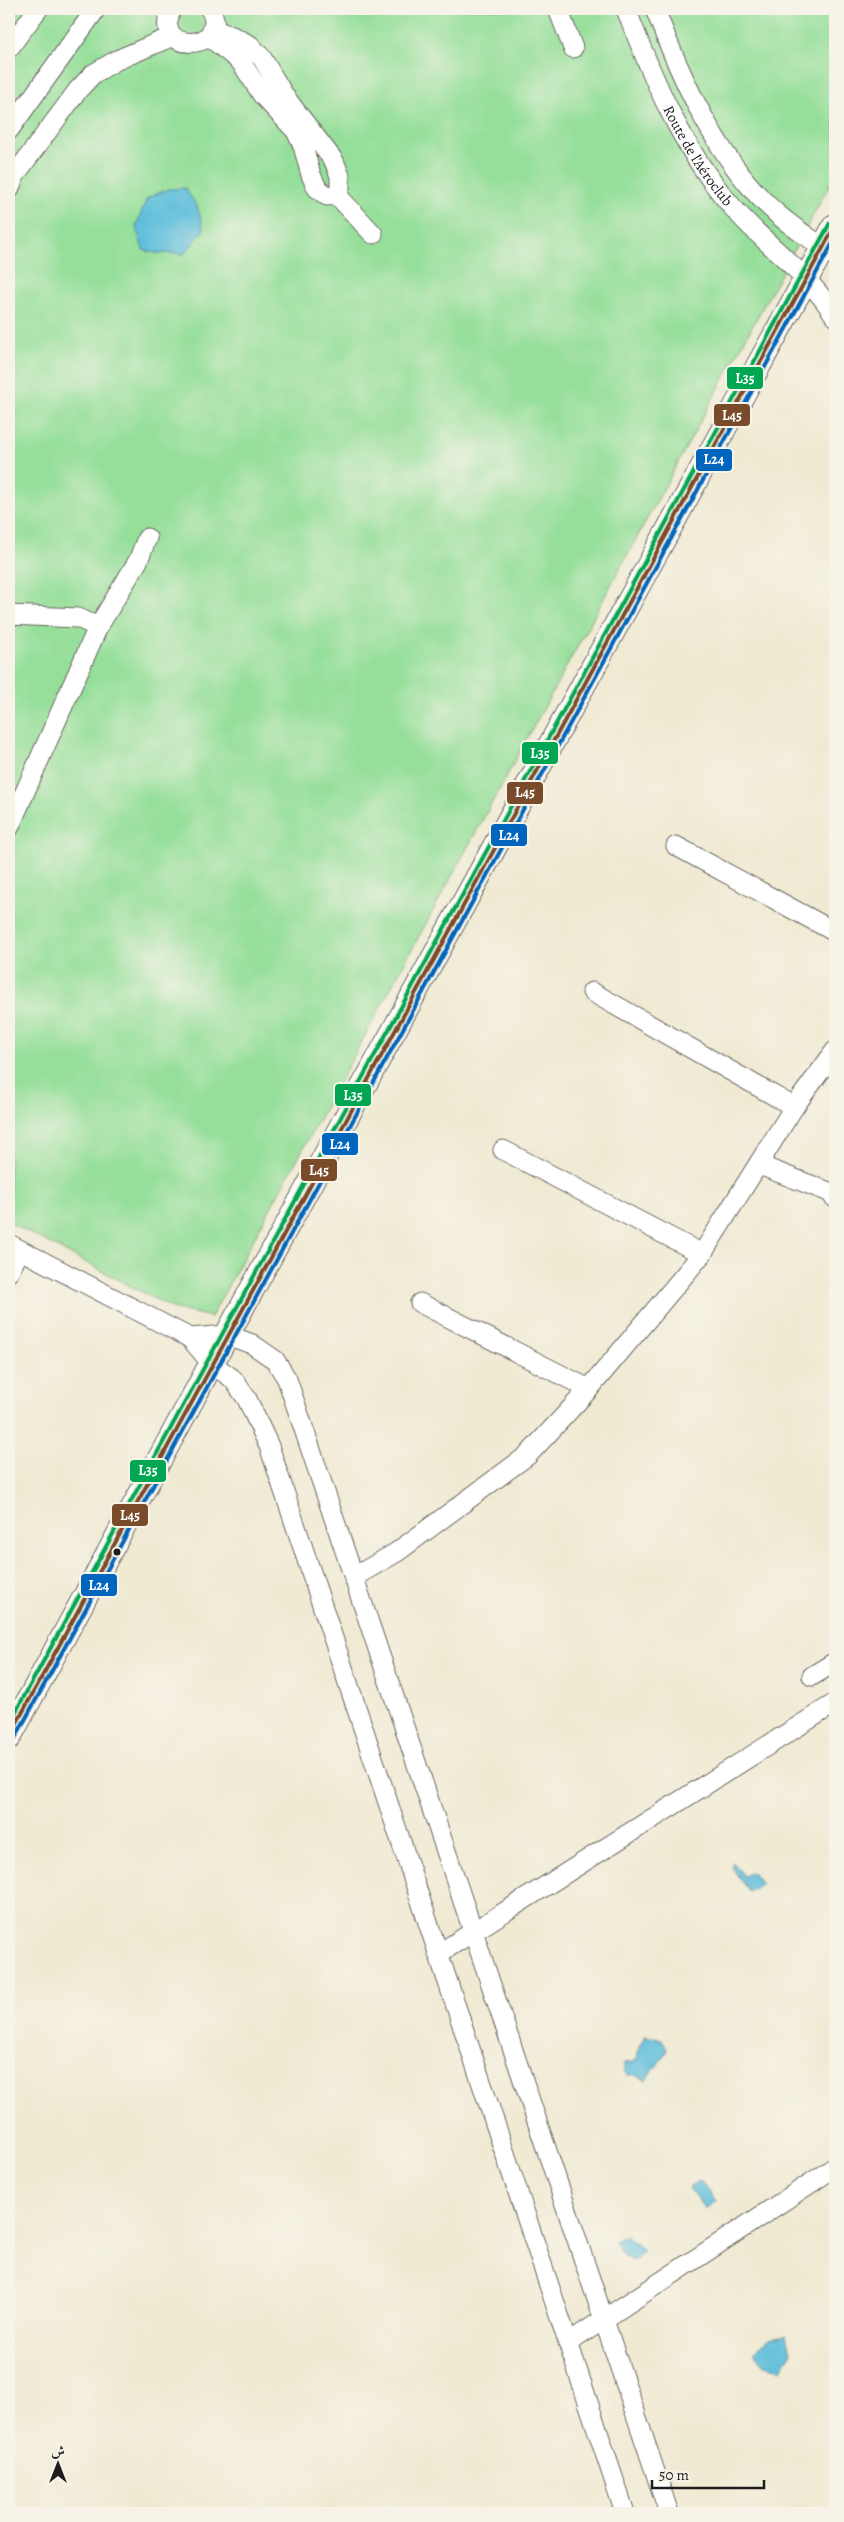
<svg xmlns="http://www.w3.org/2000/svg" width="844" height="2522" font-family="Alegreya,Amiri,serif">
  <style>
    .green { fill: #95df9a; stroke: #587e5b }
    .water { fill: #5cbddb; stroke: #3c6c7c }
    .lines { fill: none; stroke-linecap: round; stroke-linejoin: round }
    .minor-casing { stroke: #66645c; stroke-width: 21 }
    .major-casing { stroke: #66645c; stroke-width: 26 }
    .minor { stroke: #fff; stroke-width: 19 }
    .major { stroke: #fff; stroke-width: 24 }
    .bus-1-casing { stroke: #f7f3e8; stroke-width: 8 }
    .bus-2-casing { stroke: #f7f3e8; stroke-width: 8 }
    .bus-3-casing { stroke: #f7f3e8; stroke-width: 8 }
    .bus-1 { stroke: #7a4b2a; stroke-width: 4 }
    .bus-2 { stroke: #0065bd; stroke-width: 4 }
    .bus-3 { stroke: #00a651; stroke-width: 4 }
    .bus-dot { fill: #1c1c1c; stroke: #f7f3e8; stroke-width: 2 }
    .labels { text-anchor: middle; stroke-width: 4.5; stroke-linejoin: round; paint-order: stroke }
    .street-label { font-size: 15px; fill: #1c1c1c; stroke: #f7f3e8 }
    .line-badge { stroke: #f7f3e8; stroke-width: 2 }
    .badge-label { font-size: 14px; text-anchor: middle; font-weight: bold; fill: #fff }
  </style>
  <rect width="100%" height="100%" fill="#f7f3e8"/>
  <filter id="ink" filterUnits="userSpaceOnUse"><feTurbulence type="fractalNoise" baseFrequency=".02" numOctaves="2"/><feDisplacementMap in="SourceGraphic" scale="10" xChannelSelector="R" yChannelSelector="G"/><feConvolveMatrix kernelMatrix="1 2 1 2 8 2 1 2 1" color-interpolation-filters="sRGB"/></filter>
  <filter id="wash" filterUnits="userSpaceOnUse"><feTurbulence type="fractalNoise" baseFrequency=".0096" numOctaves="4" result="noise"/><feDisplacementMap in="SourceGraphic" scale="20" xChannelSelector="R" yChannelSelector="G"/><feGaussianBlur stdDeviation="1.12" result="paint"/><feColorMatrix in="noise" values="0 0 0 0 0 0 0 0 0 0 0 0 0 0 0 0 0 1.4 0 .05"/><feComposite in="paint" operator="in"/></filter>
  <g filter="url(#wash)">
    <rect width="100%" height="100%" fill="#f0ead3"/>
    <path class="green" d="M9,9H835V175L211,1317L172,1308L9,1222Z"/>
    <path class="water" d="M185,188L197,206L204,230L184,254L156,253L143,250L136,226L147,198L168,189Z
      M733,1862L744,1876L752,1872L761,1884L749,1892L731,1866Z
      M645,2036L662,2039L667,2048C663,2065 653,2066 646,2080L634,2074L629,2076L624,2071V2063L633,2062L637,2059L639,2046Z
      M700,2180L716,2201L705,2209L689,2188Z
      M626,2235L643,2251L634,2261L624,2257L615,2242Z
      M787,2335L791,2354L781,2369L764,2365L753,2352L770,2338Z"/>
  </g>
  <g filter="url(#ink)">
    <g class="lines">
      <g class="minor-casing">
        <g id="minor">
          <path d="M172,9C148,55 234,52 210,9"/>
          <path d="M558,9L573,48"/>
          <path id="s1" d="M626,9C652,76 681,147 729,203C762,243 807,271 835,316"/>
          <path d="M655,9C681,78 718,161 774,211C792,228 815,241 835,256"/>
          <path d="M208,36L241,62L263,96L296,131L303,146L311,175L317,188L327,196L337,195L340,188V176L334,161L285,97L262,58L250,45L232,36L212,29"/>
          <path d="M9,48L38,9"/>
          <path d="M9,130L96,9"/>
          <path d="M9,190L15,175L78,90L93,74L117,60L173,36"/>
          <path d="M337,195L373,234"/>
          <path d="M9,615L78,618L98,627"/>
          <path d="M9,828L98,627L138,561L147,538"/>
          <path d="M676,846L835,932"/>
          <path d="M592,992L794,1107"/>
          <path d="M503,1150L702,1254"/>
          <path d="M759,1165L829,1192L835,1198"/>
          <path d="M9,1244L190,1338L212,1364L233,1379L247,1399L269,1446L625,2513"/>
          <path d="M9,1272L20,1250"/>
          <path d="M420,1303L589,1389"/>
          <path d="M190,1338L227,1335L252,1344L275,1360L287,1379L669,2513"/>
          <path d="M354,1577L397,1552L528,1455L589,1389L702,1254L794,1107L835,1051"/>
          <path d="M812,1676L835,1662"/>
          <path d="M438,1954L835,1703"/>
          <path d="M568,2343L835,2167"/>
        </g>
      </g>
      <g class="major-casing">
        <path id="major" d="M9,1737L227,1335L835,226"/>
      </g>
      <use href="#minor" class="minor"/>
      <use href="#major" class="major"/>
      <g class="bus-1-casing">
        <path id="bus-1" d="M9,1737L835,226"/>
      </g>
      <g class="bus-2-casing">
        <path id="bus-2" d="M14,1740L835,239"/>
      </g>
      <g class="bus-3-casing">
        <path id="bus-3" d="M9,1724L830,223"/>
      </g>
      <use href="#bus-1" class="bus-1"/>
      <use href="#bus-2" class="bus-2"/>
      <use href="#bus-3" class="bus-3"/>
    </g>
  </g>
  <circle class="bus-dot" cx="117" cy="1552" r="4.5"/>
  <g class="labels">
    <g class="street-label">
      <text dy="5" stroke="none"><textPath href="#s1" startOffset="164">Route de l’Aéroclub</textPath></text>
    </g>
  </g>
  <g class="line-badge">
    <rect x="726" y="366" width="38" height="24" rx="5" fill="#00a651"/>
    <rect x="713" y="403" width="38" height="24" rx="5" fill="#7a4b2a"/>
    <rect x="695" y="448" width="38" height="24" rx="5" fill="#0065bd"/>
    <rect x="521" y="741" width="38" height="24" rx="5" fill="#00a651"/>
    <rect x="506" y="781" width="38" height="24" rx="5" fill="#7a4b2a"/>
    <rect x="490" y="823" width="38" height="24" rx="5" fill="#0065bd"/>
    <rect x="334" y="1083" width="38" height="24" rx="5" fill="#00a651"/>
    <rect x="321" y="1132" width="38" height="24" rx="5" fill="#0065bd"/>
    <rect x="300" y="1158" width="38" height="24" rx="5" fill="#7a4b2a"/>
    <rect x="129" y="1459" width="38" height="24" rx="5" fill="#00a651"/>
    <rect x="111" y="1503" width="38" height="24" rx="5" fill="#7a4b2a"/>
    <rect x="80" y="1573" width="38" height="24" rx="5" fill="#0065bd"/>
  </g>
  <g class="badge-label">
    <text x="745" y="383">L35</text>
    <text x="732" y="420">L45</text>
    <text x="714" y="464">L24</text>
    <text x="540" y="758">L35</text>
    <text x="525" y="797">L45</text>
    <text x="509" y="840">L24</text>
    <text x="353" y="1100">L35</text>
    <text x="340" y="1149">L24</text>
    <text x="319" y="1175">L45</text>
    <text x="148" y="1475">L35</text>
    <text x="130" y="1520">L45</text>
    <text x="99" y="1590">L24</text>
  </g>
  <rect width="844" height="2522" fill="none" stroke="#f7f3e8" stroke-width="30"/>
  <g transform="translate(58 2464)" stroke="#f7f3e8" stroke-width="4" paint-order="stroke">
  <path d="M0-4L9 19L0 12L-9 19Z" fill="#1c1c1c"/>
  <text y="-8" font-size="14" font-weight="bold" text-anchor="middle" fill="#1c1c1c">ش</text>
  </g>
  <path d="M652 2480v8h112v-8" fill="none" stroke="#1c1c1c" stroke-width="2.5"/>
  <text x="659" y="2480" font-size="15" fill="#1c1c1c" stroke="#f7f3e8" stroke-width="4" paint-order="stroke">50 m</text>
</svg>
